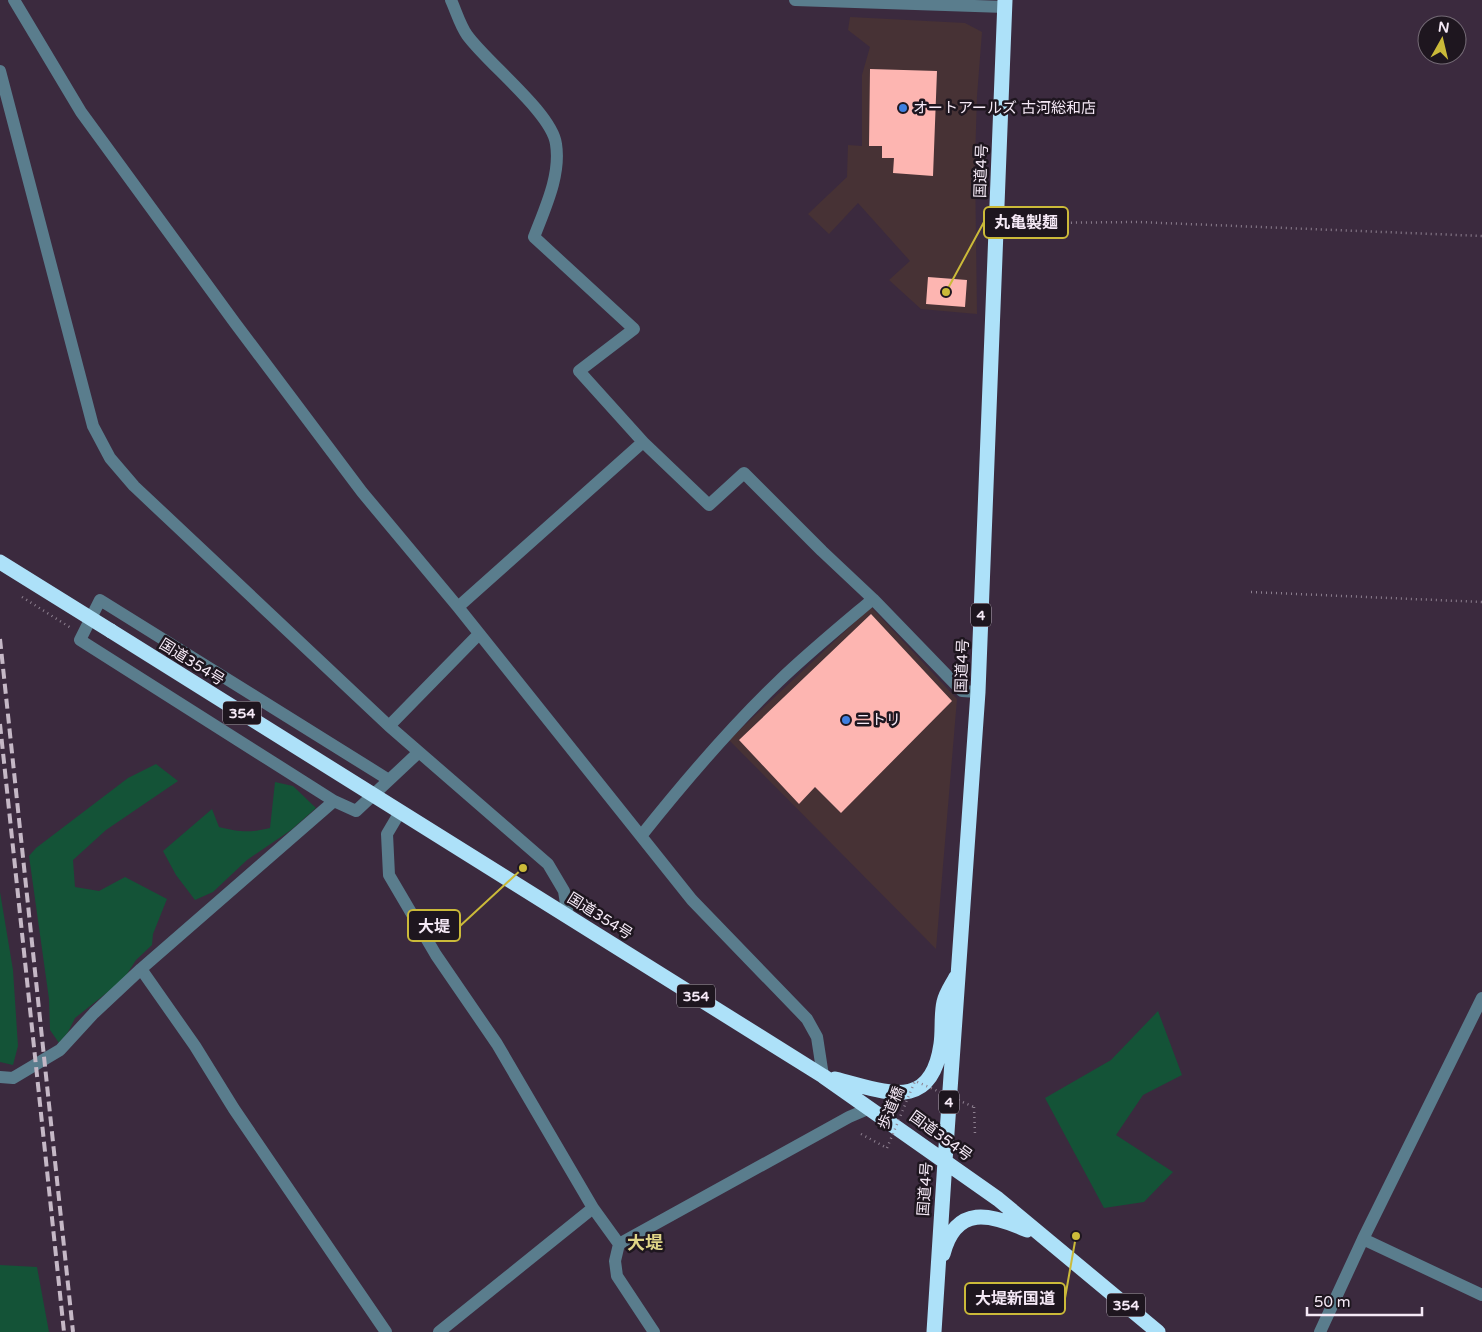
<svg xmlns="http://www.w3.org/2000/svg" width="1482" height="1332" font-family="'Varela Round','Noto Sans JP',sans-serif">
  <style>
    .commercial { fill: #473235 }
    .green { fill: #145337 }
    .building { fill: #fdb5b1 }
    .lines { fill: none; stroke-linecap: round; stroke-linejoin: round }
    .path { stroke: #8e8090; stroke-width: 2.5; stroke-dasharray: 1 4; stroke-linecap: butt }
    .minor { stroke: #5a7d8d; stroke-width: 12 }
    .highway { stroke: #ade1f9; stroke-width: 15 }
    .rail { stroke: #c5b8c6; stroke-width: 4; stroke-dasharray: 10 5; stroke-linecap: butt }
    .path-bridge { stroke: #8e8090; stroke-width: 2.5; stroke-dasharray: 1 4; stroke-linecap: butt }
    .highway-bridge { stroke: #ade1f9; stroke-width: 15 }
    .shop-dot { fill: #3f7fe0; stroke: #1e161f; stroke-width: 2 }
    .labels { text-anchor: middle; stroke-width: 5; stroke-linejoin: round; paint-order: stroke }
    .shield { fill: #1e161f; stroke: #b4aab6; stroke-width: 1 }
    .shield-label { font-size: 14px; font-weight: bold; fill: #f5e9f6 }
    .poi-label { font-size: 15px; fill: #f5e9f6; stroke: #1e161f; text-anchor: start }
    .street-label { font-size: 15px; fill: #f5e9f6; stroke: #1e161f }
    .quarter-label { font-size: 18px; font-weight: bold; fill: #e0d587; stroke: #1e161f }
    .leader { fill: none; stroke: #cbba39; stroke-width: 2 }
    .callout-dot { fill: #cbba39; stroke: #1e161f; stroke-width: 2 }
    .callout { fill: #1e161f; stroke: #cbba39; stroke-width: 2 }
    .callout-label { font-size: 16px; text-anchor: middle; font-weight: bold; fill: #f5e9f6 }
  </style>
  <rect width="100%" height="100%" fill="#3b2a3e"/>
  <path class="commercial" d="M850,17L965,23L982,32L977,96L975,161L977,314L921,309L889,280L910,261L858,203L829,234L808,214L847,177L848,145L862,146V75L870,47L848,30Z
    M871,607L957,699L936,949L729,740Z"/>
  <path class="green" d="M156,764L178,781L106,830L73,860L75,887L99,891L125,877L167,899L153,934L152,945L136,960L127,974L114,987L75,1018L68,1032L59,1043L50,1030L49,999L29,856L36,848L128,778Z
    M275,782L293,786L316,808L291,830L247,860L213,892L195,900L176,875L163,851L212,809L219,827C239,832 250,833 270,828Z
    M0,892L13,970L18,1046L13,1065L0,1062Z
    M1158,1011L1182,1075L1143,1095L1116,1135L1173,1172L1144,1202L1104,1208L1045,1098L1111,1060Z
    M0,1265L37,1267L49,1332H0Z"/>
  <path class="building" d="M870,69L937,71L933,176L893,173L894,158H882V146H869Z
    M928,277L967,280L965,307L926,304Z
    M871,614L952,701L841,813L815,787L799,804L739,740Z"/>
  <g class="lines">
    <path class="path" d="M1011,221L1038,223L1138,222L1482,236
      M1251,592L1482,602
      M22,597L71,628
      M974,1107L975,1134
      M861,1134L887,1148"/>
    <path class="minor" d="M14,0L81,112L235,323L362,492L458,607L692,900L807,1019L817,1037L823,1076
      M451,0C456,11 460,25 467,35C487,63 552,113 556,144C561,175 545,208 534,237L634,329L579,371L643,442L709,505L744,473L822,551L873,599L962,691L978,692
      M795,0L1005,7
      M0,71L93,426L110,458L134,486L389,726L548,864L564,891L568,916
      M458,607L643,442
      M389,726L479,634
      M334,801L80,640L100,600L389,780
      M400,812L387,834L389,875L436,955L497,1044L593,1208L619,1244
      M641,836C684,782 728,730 778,682C808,653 841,626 873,599
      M141,969L195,1046L234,1109L386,1332
      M0,1077L13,1078L60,1050L94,1013L141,969L334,801L356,811L419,752
      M1363,1239L1482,1295
      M439,1332L593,1208
      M654,1332L617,1276L615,1261L619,1244L849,1117L870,1108
      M1320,1332L1363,1239L1482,998"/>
    <path class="highway" d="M111,631L823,1076L998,1199L1158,1332
      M835,1079C884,1091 931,1114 941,1044C943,1030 941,1015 944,1002C946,993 952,985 956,977
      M943,1254C956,1204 991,1214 1027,1230
      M934,1332L945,1161L978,692L1005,0"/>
    <path class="rail" d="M0,639L73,1332
      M0,724L64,1332"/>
    <path class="path-bridge" d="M887,1148L915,1081L974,1107"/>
    <path class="highway-bridge" d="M0,562L111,631"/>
  </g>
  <g class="shop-dot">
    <circle cx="903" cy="108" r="5"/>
    <circle cx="846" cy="720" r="5"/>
  </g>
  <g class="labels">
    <g class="shield">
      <rect x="971" y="603.5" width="20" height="23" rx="4"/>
      <rect x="223" y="701.5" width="38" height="23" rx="4"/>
      <rect x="677" y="984.5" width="38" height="23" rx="4"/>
      <rect x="939" y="1090.5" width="20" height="23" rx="4"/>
      <rect x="1107" y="1293.5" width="38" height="23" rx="4"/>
    </g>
    <g class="shield-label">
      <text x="981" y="620">4</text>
      <text x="242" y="718">354</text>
      <text x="696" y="1001">354</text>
      <text x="949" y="1107">4</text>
      <text x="1126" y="1310">354</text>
    </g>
    <g class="poi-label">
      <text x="913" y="113">オートアールズ 古河総和店</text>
      <text x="856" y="725">ニトリ</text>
    </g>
    <g class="street-label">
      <text transform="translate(981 171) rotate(-88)" y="5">国道4号</text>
      <text transform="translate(192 662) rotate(32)" y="5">国道354号</text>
      <text transform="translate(962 666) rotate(-88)" y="5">国道4号</text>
      <text transform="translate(600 916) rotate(32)" y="5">国道354号</text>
      <text transform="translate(891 1108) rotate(-67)" y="5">歩道橋</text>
      <text transform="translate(941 1136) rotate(36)" y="5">国道354号</text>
      <text transform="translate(925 1189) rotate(-86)" y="5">国道4号</text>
    </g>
    <g class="quarter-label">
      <text x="645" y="1249">大堤</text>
    </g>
  </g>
  <path class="leader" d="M946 292L984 222M523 868L460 926M1076 1236L1065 1298"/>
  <g class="callout-dot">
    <circle cx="946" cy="292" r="5"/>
    <circle cx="523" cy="868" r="5"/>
    <circle cx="1076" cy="1236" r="5"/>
  </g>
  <g class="callout">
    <rect x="984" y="207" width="84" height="31" rx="5"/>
    <rect x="408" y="910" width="52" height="31" rx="5"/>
    <rect x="965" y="1283" width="100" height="31" rx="5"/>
  </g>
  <g class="callout-label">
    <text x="1026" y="228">丸亀製麺</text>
    <text x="434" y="932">大堤</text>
    <text x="1015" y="1304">大堤新国道</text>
  </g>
  <g transform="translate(1442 40) rotate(8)"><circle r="24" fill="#1e161f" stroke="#746a75"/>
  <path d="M0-4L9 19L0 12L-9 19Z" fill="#cbba39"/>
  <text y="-8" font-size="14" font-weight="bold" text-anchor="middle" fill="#f5e9f6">N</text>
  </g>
  <path d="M1307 1307v8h115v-8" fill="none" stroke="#f5e9f6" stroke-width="2.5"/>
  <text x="1314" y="1307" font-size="15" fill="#f5e9f6" stroke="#1e161f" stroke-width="4" paint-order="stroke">50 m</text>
</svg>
